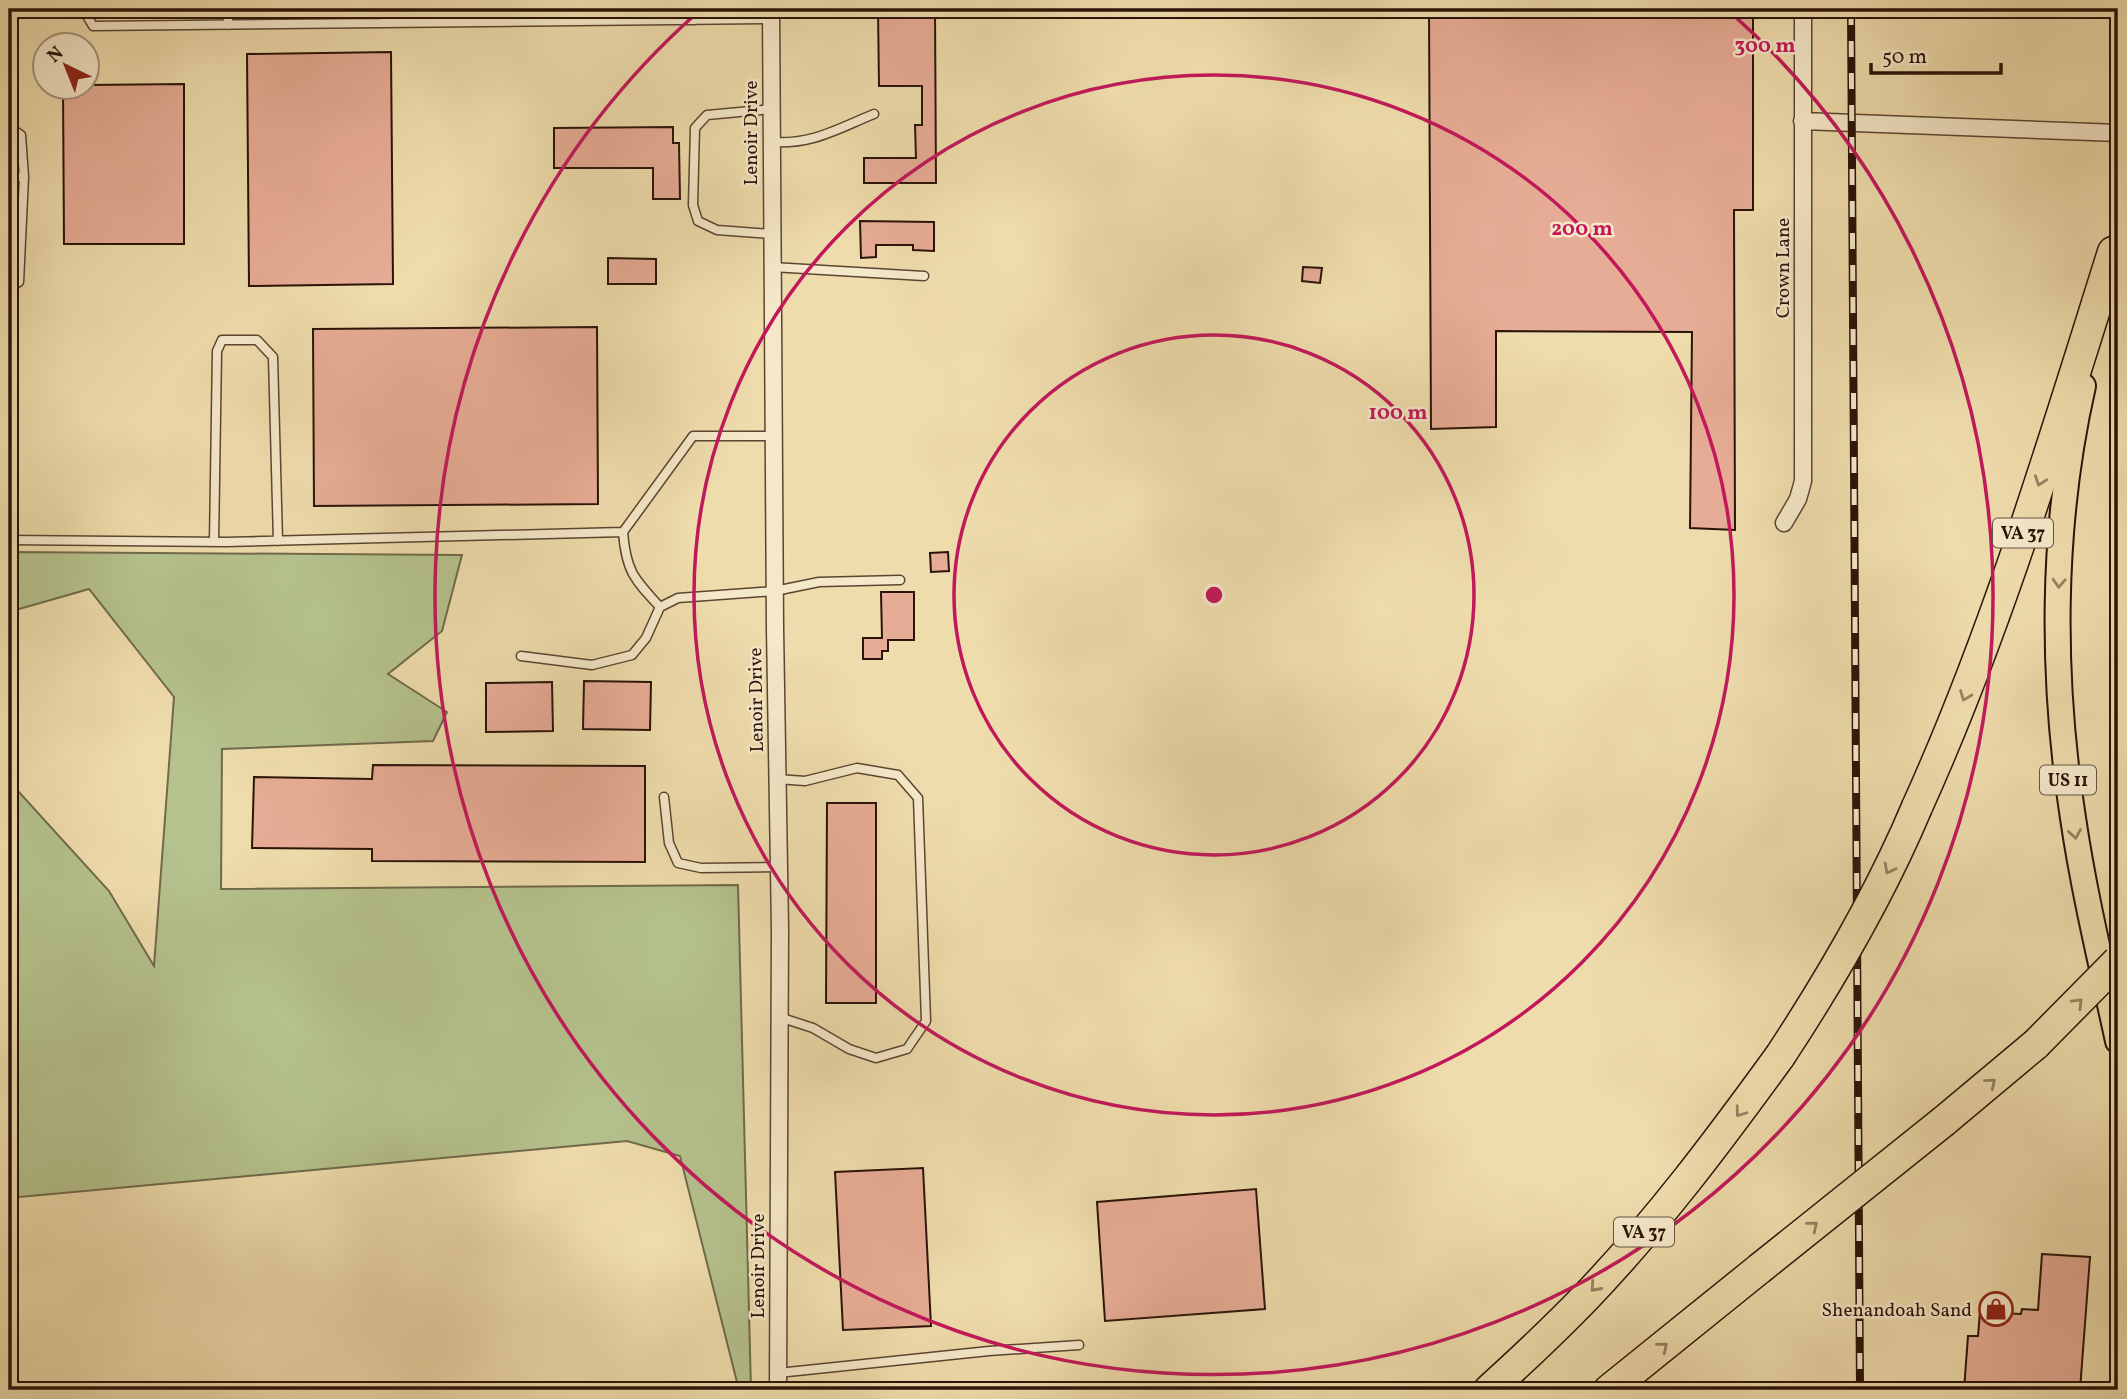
<svg xmlns="http://www.w3.org/2000/svg" width="2127" height="1399" font-family="Vollkorn,serif">
  <style>
    .green { fill: #b5c28d; stroke: #706a4a; stroke-width: 2 }
    .building { fill: #e7ac95; stroke: #2a1308; stroke-width: 2 }
    .lines { fill: none; stroke-linecap: round; stroke-linejoin: round }
    .service-casing { stroke: #5b4531; stroke-width: 11 }
    .minor-casing { stroke: #5b4531; stroke-width: 19 }
    .primary-casing { stroke: #2a1308; stroke-width: 28 }
    .motorway-casing { stroke: #2a1308; stroke-width: 33 }
    .service { stroke: #f5e8c9; stroke-width: 8 }
    .minor { stroke: #f5e8c9; stroke-width: 16 }
    .primary { stroke: #efdcac; stroke-width: 24 }
    .motorway { stroke: #efdcac; stroke-width: 30 }
    .rail-casing { stroke: #2a1308; stroke-width: 8 }
    .rail { stroke: #f5e8c9; stroke-width: 5; stroke-dasharray: 16; stroke-linecap: butt }
    .motorway-bridge-casing { stroke: #2a1308; stroke-width: 33; stroke-linecap: butt }
    .motorway-bridge { stroke: #efdcac; stroke-width: 30 }
    .oneway { stroke: #968262 }
    .ring { fill: none; stroke: #c2185b; stroke-width: 3.5 }
    .labels { text-anchor: middle; stroke-width: 5; stroke-linejoin: round; paint-order: stroke }
    .shield { fill: #f5e8c9; stroke: #675342; stroke-width: 2 }
    .shield-label { font-size: 18px; font-weight: bold; fill: #2a1308 }
    .street-label { font-size: 19px; fill: #2a1308; stroke: #f5e8c9 }
    .poi-label { font-size: 19px; fill: #2a1308; stroke: #f5e8c9; text-anchor: end }
    .centre { fill: #c2185b; stroke: #f5e8c9; stroke-width: 3.5 }
    .ring-label { font-size: 21px; text-anchor: middle; font-weight: bold; fill: #c2185b; stroke: #f5e8c9; stroke-width: 5; stroke-linejoin: round; paint-order: stroke }
  </style>
  <rect width="100%" height="100%" fill="#efdcac"/>
  <filter id="stains"><feTurbulence type="fractalNoise" baseFrequency=".00286" numOctaves="4"/><feColorMatrix values="0 0 0 0 .2 0 0 0 0 .09 0 0 0 0 .02 0 0 0 .5 -.17"/></filter>
  <radialGradient id="worn" r=".72"><stop offset=".6" stop-color="#630" stop-opacity="0"/><stop offset="1" stop-color="#630" stop-opacity=".3"/></radialGradient>
  <path class="green" d="M9,552L462,555L442,631L388,674L447,712L433,741L222,749L221,889L738,885L751,1390H739L680,1156L627,1141L9,1198V781L109,891L154,966L174,697L89,589L9,612Z"/>
  <path class="building" d="M878,9H935L936,183H864V158H916L915,125H922V86H879Z
    M1429,9H1753V210H1734L1735,530L1690,528L1692,332L1496,331V427L1431,429Z
    M391,52L393,284L249,286L247,54Z
    M184,84V244H64L63,88H88V85Z
    M673,127V143H679L680,199H653V168H554V128Z
    M860,221L934,222V251L913,250V245H876V257L861,258Z
    M608,258L656,259V284H608Z
    M1303,267L1322,268L1320,283L1302,281Z
    M597,327L598,504L314,506L313,329Z
    M948,552L949,571L931,572L930,553Z
    M881,592H914V640H888V651H882V659H863V638H882Z
    M584,681L651,682L650,730L583,729Z
    M552,682L553,731L486,732V683Z
    M373,765L645,766V862L372,861V849L252,848L254,777L372,779Z
    M827,803H876V1003H826Z
    M923,1168L931,1326L843,1330L835,1172Z
    M1256,1189L1265,1309L1105,1321L1097,1202Z
    M2042,1254L2090,1257L2080,1390H1964L1968,1336H1978L1980,1312L2021,1314L2022,1309L2038,1310Z"/>
  <g class="lines">
    <g class="service-casing">
      <path id="service" d="M83,9L93,26L771,19
        M384,9V23
        M695,20V9
        M541,21V9
        M228,25V9
        M771,109L707,115L695,128L693,205L698,221L717,230L772,234
        M9,127L21,135L24,177L19,282L9,287
        M771,142C812,145 837,129 874,114
        M9,177H24
        M772,267L924,276
        M623,532C626,571 634,579 660,607
        M9,540L226,542L623,532L693,436H773
        M214,542L217,351L222,340H257L273,357L278,541
        M521,656L592,665L632,655L646,638L660,607L678,598L775,591L819,582L900,580
        M777,779L805,781L857,768L898,775L918,798L926,1021L907,1049L876,1058L849,1049L813,1028L779,1017
        M664,797L669,843L678,863L701,868L779,867
        M778,1373L989,1351L1079,1345"/>
    </g>
    <g class="minor-casing">
      <path id="minor" d="M771,9L775,628L780,929L778,1390
        M1802,121L2118,133
        M1784,523L1798,499L1803,481V9"/>
    </g>
    <g class="primary-casing">
      <path id="primary" d="M2083,386C2051,527 2051,676 2073,818C2084,893 2102,967 2118,1041"/>
    </g>
    <g class="motorway-casing">
      <path id="motorway" d="M1917,807C1998,628 2054,439 2113,252
        M1944,1121L2036,1044
        M1489,1390C1522,1360 1554,1330 1585,1298C1657,1223 1719,1140 1780,1056
        M1609,1390L1759,1269"/>
    </g>
    <use href="#service" class="service"/>
    <use href="#minor" class="minor"/>
    <use href="#primary" class="primary"/>
    <use href="#motorway" class="motorway"/>
    <g class="rail-casing">
      <path id="rail" d="M1851,9L1860,1390"/>
    </g>
    <use href="#rail" class="rail"/>
    <g class="motorway-bridge-casing">
      <path id="motorway-bridge" d="M2036,1044L2118,961
        M1780,1056C1832,977 1880,895 1917,807
        M1759,1269L1944,1121"/>
    </g>
    <use href="#motorway-bridge" class="motorway-bridge"/>
  </g>
  <defs><path id="oneway-chevron" d="M-2-3.5L2.5 0L-2 3.5" fill="none" stroke-width="1.6" stroke-linecap="round" stroke-linejoin="round" transform="scale(1.75)"/></defs>
  <g class="oneway">
    <use href="#oneway-chevron" transform="translate(2040 481) rotate(109)"/>
    <use href="#oneway-chevron" transform="translate(2059 583) rotate(92)"/>
    <use href="#oneway-chevron" transform="translate(1965 696) rotate(111)"/>
    <use href="#oneway-chevron" transform="translate(2075 834) rotate(81)"/>
    <use href="#oneway-chevron" transform="translate(1889 869) rotate(117)"/>
    <use href="#oneway-chevron" transform="translate(2078 1003) rotate(-45)"/>
    <use href="#oneway-chevron" transform="translate(1991 1083) rotate(-40)"/>
    <use href="#oneway-chevron" transform="translate(1740 1112) rotate(126)"/>
    <use href="#oneway-chevron" transform="translate(1813 1226) rotate(-39)"/>
    <use href="#oneway-chevron" transform="translate(1595 1287) rotate(132)"/>
    <use href="#oneway-chevron" transform="translate(1663 1347) rotate(-39)"/>
  </g>
  <g class="ring">
    <circle cx="1214" cy="595" r="260"/>
    <circle cx="1214" cy="595" r="520"/>
    <path d="M1730 12A779 779 0 1 1 698 12"/>
  </g>
  <defs>
    <g id="shop-ring" transform="scale(1.75)"><circle r="9.5" fill="#f5e8c9" stroke="#8f2418" stroke-width="1.5"/><path d="M-5-2.5h2.3a2.7 3.5 0 0 1 5.4 0H5L5.5 6h-11ZM-1.5-2.5h3a1.5 2.3 0 0 0-3 0Z" fill="#8f2418"/></g>
  </defs>
  <g fill-rule="evenodd">
    <use href="#shop-ring" x="1996" y="1309"/>
  </g>
  <g class="labels">
    <g class="shield">
      <rect x="1993" y="518.5" width="60" height="29" rx="5"/>
      <rect x="2040" y="765.5" width="56" height="29" rx="5"/>
      <rect x="1614" y="1217.5" width="60" height="29" rx="5"/>
    </g>
    <g class="shield-label">
      <text x="2023" y="539">VA 37</text>
      <text x="2068" y="786">US 11</text>
      <text x="1644" y="1238">VA 37</text>
    </g>
    <g class="street-label">
      <text transform="translate(750 133) rotate(-90)" y="7">Lenoir Drive</text>
      <text transform="translate(1782 268) rotate(-90)" y="7">Crown Lane</text>
      <text transform="translate(755 700) rotate(-91)" y="7">Lenoir Drive</text>
      <text transform="translate(757 1266) rotate(-90)" y="7">Lenoir Drive</text>
    </g>
    <g class="poi-label">
      <text x="1972" y="1316">Shenandoah Sand</text>
    </g>
  </g>
  <circle cx="1214" cy="595" r="10" class="centre"/>
  <g class="ring-label">
    <text x="1765" y="52">300 m</text>
    <text x="1582" y="235">200 m</text>
    <text x="1398" y="419">100 m</text>
  </g>
  <rect width="2127" height="1399" fill="none" stroke="#efdcac" stroke-width="35"/>
  <rect x="10" y="10" width="2106" height="1378" fill="none" stroke="#2a1308" stroke-width="3.5"/>
  <rect x="18" y="18" width="2092" height="1364" fill="none" stroke="#2a1308" stroke-width="2"/>
  <g transform="translate(66 66) rotate(317)"><circle r="33" fill="#f5e8c9" stroke="#a4937c" stroke-width="2"/>
  <path d="M0-5L12 26L0 18L-12 26Z" fill="#8f2418"/>
  <text y="-10" font-size="19" font-weight="bold" text-anchor="middle" fill="#2a1308">N</text>
  </g>
  <path d="M1871 63v10h130v-10" fill="none" stroke="#2a1308" stroke-width="3.5"/>
  <text x="1882" y="63" font-size="21" fill="#2a1308" stroke="#f5e8c9" stroke-width="5" paint-order="stroke">50 m</text>
  <rect width="100%" height="100%" filter="url(#stains)"/>
  <rect width="100%" height="100%" fill="url(#worn)"/>
</svg>
